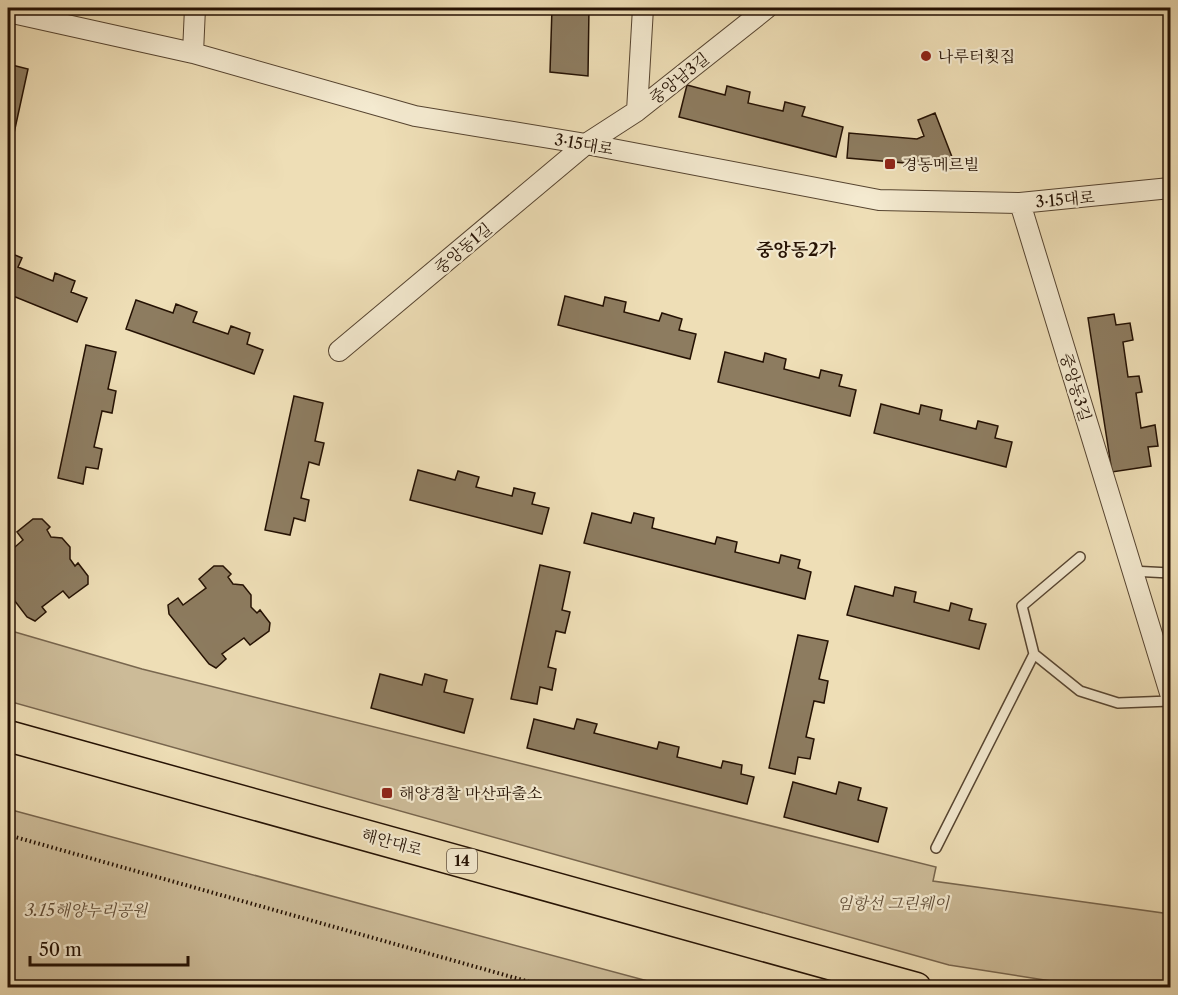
<svg xmlns="http://www.w3.org/2000/svg" width="1178" height="995" font-family="'Libre Caslon Text','Noto Serif KR',serif">
  <style>
    .green { fill: #ccbb98; stroke: #78664e; stroke-width: 1.5 }
    .building { fill: #8d7c60; stroke: #241103; stroke-width: 1.5 }
    .lines { fill: none; stroke-linecap: round; stroke-linejoin: round }
    .service-casing { stroke: #564430; stroke-width: 12 }
    .minor-casing { stroke: #564430; stroke-width: 22 }
    .primary-casing { stroke: #241103; stroke-width: 33 }
    .path { stroke: #241103; stroke-width: 4; stroke-dasharray: 1.5 3; stroke-linecap: butt }
    .service { stroke: #f4ead0; stroke-width: 9 }
    .minor { stroke: #f4ead0; stroke-width: 20 }
    .primary { stroke: #eedeb6; stroke-width: 30 }
    .poi-dot { fill: #8f2418; stroke: #f4ead0; stroke-width: 2 }
    .labels { text-anchor: middle; stroke-width: 4.5; stroke-linejoin: round; paint-order: stroke }
    .shield { fill: #f4ead0; stroke: #625240; stroke-width: 1.5 }
    .shield-label { font-size: 15px; font-weight: bold; fill: #241103 }
    .poi-label { font-size: 16px; fill: #241103; stroke: #f4ead0; text-anchor: start }
    .street-label { font-size: 16px; fill: #241103; stroke: #f4ead0 }
    .park-label { font-size: 16px; font-style: italic; fill: #5f4c37; stroke: #f4ead0 }
    .neighbourhood-label { font-size: 18px; font-weight: bold; fill: #241103; stroke: #f4ead0 }
  </style>
  <rect width="100%" height="100%" fill="#eedeb6"/>
  <filter id="stains"><feTurbulence type="fractalNoise" baseFrequency=".00333" numOctaves="4"/><feColorMatrix values="0 0 0 0 .2 0 0 0 0 .09 0 0 0 0 .02 0 0 0 .5 -.17"/></filter>
  <radialGradient id="worn" r=".72"><stop offset=".6" stop-color="#630" stop-opacity="0"/><stop offset="1" stop-color="#630" stop-opacity=".3"/></radialGradient>
  <path class="green" d="M8,630L142,669L936,867L933,881L1170,914V980L1144,986L1070,984L949,965L8,701Z
    M8,809L670,987H671H8Z"/>
  <path class="building" d="M552,8H589L588,76L550,72Z
    M8,64L28,69L11,147H8Z
    M687,85L725,95L727,86L750,92L748,103L783,111L785,102L805,107L802,116L843,127L836,157L679,117Z
    M935,113L952,157L940,166L847,158L849,133L917,139L924,136L918,120Z
    M8,252L22,258L18,267L53,281L55,273L75,281L71,292L87,298L77,322L8,294Z
    M565,296L603,306L605,297L626,302L624,312L659,321L662,313L682,319L679,330L696,334L690,359L558,325Z
    M136,300L173,313L176,304L197,312L193,322L228,334L231,326L250,333L247,344L263,350L254,374L126,329Z
    M1114,314L1116,325L1130,323L1133,340L1123,342L1128,377L1139,376L1142,392L1136,393L1141,428L1155,425L1158,446L1148,447L1151,466L1112,472L1088,318Z
    M86,345L116,352L108,389L116,391L112,413L102,411L94,447L102,449L98,469L86,467L83,484L58,478Z
    M725,352L763,362L765,353L786,359L784,369L819,378L821,370L842,375L839,386L856,390L850,416L718,382Z
    M294,396L323,403L315,441L324,443L319,465L309,462L301,498L309,500L305,521L294,518L290,535L265,530Z
    M881,404L919,414L921,405L942,410L940,420L976,429L978,421L998,426L995,438L1012,442L1006,467L874,433Z
    M418,470L455,480L458,471L479,477L476,487L512,496L514,488L535,493L532,504L549,508L542,534L410,500Z
    M592,513L631,523L634,513L654,518L652,528L715,544L717,537L737,542L735,552L779,563L781,555L800,560L798,568L811,572L805,599L584,543Z
    M33,519H42L50,527L47,530L51,537L62,538L70,547V559L75,566L78,563L88,576V584L69,598L63,591L42,607L46,612L35,621L27,617L8,592V553L23,540L17,532Z
    M540,565L570,572L562,610L570,612L565,633L556,631L548,667L556,669L552,690L540,687L537,704L511,699Z
    M214,566H223L231,574L228,577L233,584L243,585L251,595V607L257,613L260,610L270,623L269,631L250,645L244,638L222,654L226,659L216,668L209,664L169,614L168,605L178,598L183,605L206,588L199,579Z
    M855,586L893,596L895,587L916,592L914,602L949,611L951,603L972,609L969,620L986,624L979,649L847,615Z
    M798,635L828,641L819,679L828,681L824,703L814,701L806,737L814,739L810,759L798,757L795,774L769,768Z
    M380,674L422,685L425,674L447,680L444,692L473,699L464,733L371,708Z
    M534,719L574,729L577,719L597,724L594,733L657,749L659,742L679,747L677,757L721,768L723,761L742,765L741,774L754,777L747,804L527,748Z
    M793,782L836,794L839,782L861,788L858,800L887,808L878,842L784,817Z"/>
  <g class="lines">
    <g class="service-casing">
      <path id="service" d="M1080,557L1022,606L1034,654L1080,691L1118,703L1170,701
        M1131,571L1170,573
        M936,848L1034,654"/>
    </g>
    <g class="minor-casing">
      <path id="minor" d="M8,12L193,53L415,116L586,144L879,200L1020,203L1170,188
        M193,53L195,8
        M637,111L643,8
        M1020,203L1170,693
        M339,351L586,144L637,111L767,8"/>
    </g>
    <g class="primary-casing">
      <path id="primary" d="M8,736L916,988"/>
    </g>
    <path class="path" d="M8,835L551,988"/>
    <use href="#service" class="service"/>
    <use href="#minor" class="minor"/>
    <use href="#primary" class="primary"/>
  </g>
  <g class="poi-dot">
    <circle cx="926" cy="56" r="6"/>
    <rect x="884" y="158" width="12" height="12" rx="3"/>
    <rect x="381" y="787" width="12" height="12" rx="3"/>
  </g>
  <g class="labels">
    <rect class="shield" x="447" y="849" width="30" height="24" rx="4.5"/>
    <g class="shield-label">
      <text x="462" y="866">14</text>
    </g>
    <g class="poi-label">
      <text x="938" y="62">나루터횟집</text>
      <text x="902" y="170">경동메르빌</text>
      <text x="399" y="799">해양경찰 마산파출소</text>
    </g>
    <g class="street-label">
      <text transform="translate(679 78) rotate(-39)" y="6">중앙남3길</text>
      <text transform="translate(584 144) rotate(10)" y="6">3·15대로</text>
      <text transform="translate(1065 199) rotate(-5)" y="6">3·15대로</text>
      <text transform="translate(463 248) rotate(-40)" y="6">중앙동1길</text>
      <text transform="translate(1076 387) rotate(73)" y="6">중앙동3길</text>
      <text transform="translate(392 842) rotate(15)" y="6">해안대로</text>
    </g>
    <g class="park-label">
      <text x="893" y="909">임항선 그린웨이</text>
      <text x="86" y="916">3.15해양누리공원</text>
    </g>
    <g class="neighbourhood-label">
      <text x="796" y="256">중앙동2가</text>
    </g>
  </g>
  <rect width="1178" height="995" fill="none" stroke="#eedeb6" stroke-width="30"/>
  <rect x="9" y="9" width="1160" height="977" fill="none" stroke="#241103" stroke-width="3"/>
  <rect x="15" y="15" width="1148" height="965" fill="none" stroke="#241103" stroke-width="1.5"/>
  <path d="M30 956v9h158v-9" fill="none" stroke="#241103" stroke-width="3"/>
  <text x="39" y="956" font-size="18" fill="#241103" stroke="#f4ead0" stroke-width="4.5" paint-order="stroke">50 m</text>
  <rect width="100%" height="100%" filter="url(#stains)"/>
  <rect width="100%" height="100%" fill="url(#worn)"/>
</svg>
